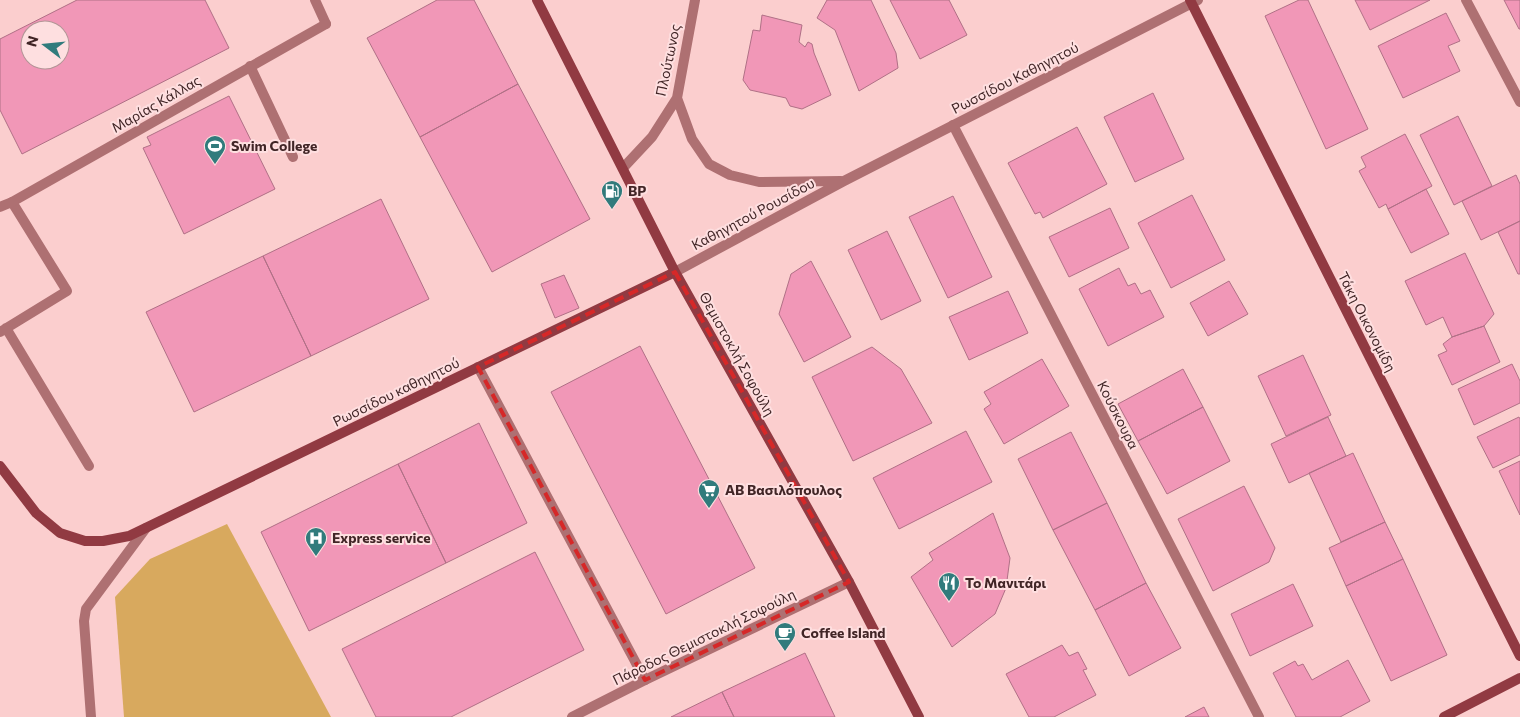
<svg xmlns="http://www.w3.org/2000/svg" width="1520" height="717" font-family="Commissioner,sans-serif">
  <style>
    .green { fill: #d8a95e }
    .building { fill: #f197b7; stroke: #b07086; fill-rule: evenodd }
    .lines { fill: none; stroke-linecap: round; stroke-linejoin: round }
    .service { stroke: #ae7072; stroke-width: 10 }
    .pedestrian { stroke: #ae7072; stroke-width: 10 }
    .minor { stroke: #ae7072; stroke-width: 10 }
    .tertiary { stroke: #ae7072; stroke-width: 10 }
    .secondary { stroke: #913a42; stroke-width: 10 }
    .marked { fill: none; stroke: #d62828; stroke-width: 4; stroke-dasharray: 10 6; stroke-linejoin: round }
    .labels { text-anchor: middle; stroke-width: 4; stroke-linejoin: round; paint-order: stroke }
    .street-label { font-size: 14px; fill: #412526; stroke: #fedfe0 }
    .poi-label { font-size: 14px; font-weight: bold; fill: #412526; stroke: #fedfe0; text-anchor: start }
  </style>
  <rect width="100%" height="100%" fill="#fbcece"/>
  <path class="green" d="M227,524L331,717H124L115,597L150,559Z"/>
  <path class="building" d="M77,0H205L229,48L22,154L0,110V39ZM30,30H60V60H30Z
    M437,0H474L518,84L420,137L367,38Z
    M827,0H871L896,53L898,68L859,91L835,30L817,18Z
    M890,0H949L967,35L920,59Z
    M1299,0H1308L1368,129L1326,149L1265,16Z
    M1355,0H1430L1370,30Z
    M1504,0H1520V29H1519Z
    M1446,13L1460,41L1448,46L1460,71L1403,98L1378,46Z
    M762,15L802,25L799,42L805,47L808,42L812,44L814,53L831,95L802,109L790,106L786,98L750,90L743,80L753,30L760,31Z
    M518,84L590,219L492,272L420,137Z
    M1153,93L1184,159L1135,182L1104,117Z
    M229,96L275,189L184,234L143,148L151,145L147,137Z
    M1458,116L1492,186L1454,205L1420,135Z
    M1077,127L1107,184L1043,218L1040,212L1035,214L1008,163Z
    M1405,134L1432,186L1388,209L1386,204L1379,208L1359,171L1366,167L1361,157Z
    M1516,175L1520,184V221L1481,240L1462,201Z
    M1426,189L1449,234L1411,253L1388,209Z
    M1192,195L1225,260L1171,288L1138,223Z
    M953,196L992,277L948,298L909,217Z
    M381,199L429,299L311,356L263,256Z
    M1110,208L1129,248L1069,277L1049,237Z
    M1520,221V274H1518L1498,232Z
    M887,231L921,301L881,320L848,250Z
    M1465,253L1494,314L1484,326L1452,337L1443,317L1426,325L1405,281Z
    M263,256L311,356L194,412L146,312Z
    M811,261L851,337L804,362L779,314L791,274Z
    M1119,268L1128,286L1135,283L1141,294L1150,290L1164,317L1108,346L1079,289Z
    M564,275L579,308L555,318L541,284Z
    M1229,281L1248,314L1208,336L1190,303Z
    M1008,291L1028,333L969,360L949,317Z
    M1484,326L1500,362L1452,385L1438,355L1447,351L1443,344L1452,337Z
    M640,346L755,568L666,614L551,392Z
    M872,347L901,369L932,423L853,461L812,377Z
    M1303,355L1331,415L1286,436L1258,376Z
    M1042,359L1069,406L1004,444L984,409L991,404L984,392Z
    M1512,364L1520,381V403L1474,425L1458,389Z
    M1183,369L1203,407L1138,441L1118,404Z
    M1203,407L1230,461L1167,494L1138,441Z
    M1328,417L1346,456L1289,483L1271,444Z
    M1519,417L1520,419V455L1493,468L1477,437Z
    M479,423L527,523L446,563L398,464Z
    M966,431L992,482L899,529L873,478Z
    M1071,432L1107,503L1053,530L1018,459Z
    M1353,453L1385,522L1341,542L1309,473Z
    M1520,461V515L1499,471Z
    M398,464L446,563L309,631L261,532Z
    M1244,486L1275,548L1269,562L1213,591L1178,519Z
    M1107,503L1146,583L1095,610L1053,530Z
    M993,513L1010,558L1006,588L995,614L952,647L911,577L933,560L929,553Z
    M1385,522L1403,559L1346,586L1329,548Z
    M535,552L584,650L451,717H376L342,649Z
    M1403,559L1447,655L1391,681L1346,586Z
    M1146,583L1181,648L1129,676L1095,610Z
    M1293,584L1313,626L1250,656L1231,614Z
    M1062,645L1069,656L1078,652L1087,669L1083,670L1096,695L1054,717H1029L1006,674Z
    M805,653L835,717H734L722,692Z
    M1348,660L1370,701L1340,717H1296L1273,673L1295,661L1298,666L1303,664L1312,680Z
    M722,692L734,717H671Z
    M1204,707L1209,717H1185Z"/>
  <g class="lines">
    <path class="service" d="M315,0L326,24
      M250,66L293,157
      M6,328L89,466
      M0,332L67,291L12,202"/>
    <path class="pedestrian" d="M478,367L645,680"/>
    <path class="minor" d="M1466,0L1520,102
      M953,125L1259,717
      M0,207L12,202L326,24
      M91,717L84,621L86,609L146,528
      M572,717L645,680L849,582"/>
    <path class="tertiary" d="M677,98L692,139L709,164L730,175L759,182L841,181
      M623,168L652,137L677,98L695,0
      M675,272L844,181L1198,0"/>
    <path class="secondary" d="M537,0L675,272L849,582L919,717
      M1190,0L1520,656
      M0,466L36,513L60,533L85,541H103L129,536L675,272
      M1444,717L1520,678"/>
  </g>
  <path class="marked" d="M675,272L849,582L645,680L478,367Z"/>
  <defs>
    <g id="stadium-pin" transform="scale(1.125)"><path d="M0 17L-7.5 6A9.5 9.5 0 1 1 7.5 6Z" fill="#317b7c" stroke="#fedfe0"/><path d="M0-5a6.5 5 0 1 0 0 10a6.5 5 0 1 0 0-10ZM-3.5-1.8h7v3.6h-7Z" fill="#fff"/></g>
    <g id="fuel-pin" transform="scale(1.125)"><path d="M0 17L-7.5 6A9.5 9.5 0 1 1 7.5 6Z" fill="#317b7c" stroke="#fedfe0"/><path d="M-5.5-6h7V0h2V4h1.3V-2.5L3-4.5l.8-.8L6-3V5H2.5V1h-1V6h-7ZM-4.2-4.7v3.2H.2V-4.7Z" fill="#fff"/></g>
    <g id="supermarket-pin" transform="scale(1.125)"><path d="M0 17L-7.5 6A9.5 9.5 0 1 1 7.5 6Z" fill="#317b7c" stroke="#fedfe0"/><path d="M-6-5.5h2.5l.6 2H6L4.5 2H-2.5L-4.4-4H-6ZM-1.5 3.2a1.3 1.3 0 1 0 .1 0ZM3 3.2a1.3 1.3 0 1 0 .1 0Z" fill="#fff"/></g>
    <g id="hospital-pin" transform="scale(1.125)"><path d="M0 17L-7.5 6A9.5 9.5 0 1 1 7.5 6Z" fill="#317b7c" stroke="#fedfe0"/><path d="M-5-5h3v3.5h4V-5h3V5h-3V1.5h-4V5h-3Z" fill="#fff"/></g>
    <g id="restaurant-pin" transform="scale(1.125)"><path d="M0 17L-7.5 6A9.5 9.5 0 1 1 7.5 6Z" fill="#317b7c" stroke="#fedfe0"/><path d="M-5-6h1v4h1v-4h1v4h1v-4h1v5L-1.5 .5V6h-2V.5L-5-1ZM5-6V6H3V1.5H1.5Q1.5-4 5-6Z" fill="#fff"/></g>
    <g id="cafe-pin" transform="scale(1.125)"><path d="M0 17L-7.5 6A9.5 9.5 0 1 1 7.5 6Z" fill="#317b7c" stroke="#fedfe0"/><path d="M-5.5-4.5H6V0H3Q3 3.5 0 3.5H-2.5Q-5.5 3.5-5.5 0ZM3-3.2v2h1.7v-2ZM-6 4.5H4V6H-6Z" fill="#fff"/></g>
  </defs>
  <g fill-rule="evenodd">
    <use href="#stadium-pin" x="215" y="146"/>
    <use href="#fuel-pin" x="612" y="191"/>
    <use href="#supermarket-pin" x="709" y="490"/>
    <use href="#hospital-pin" x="316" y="538"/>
    <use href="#restaurant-pin" x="949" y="583"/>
    <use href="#cafe-pin" x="785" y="633"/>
  </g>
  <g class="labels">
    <g class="street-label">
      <text transform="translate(668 60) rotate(-78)" y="5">Πλούτωνος</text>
      <text transform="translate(1015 78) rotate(-27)" y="5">Ρωσσίδου Καθηγητού</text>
      <text transform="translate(156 104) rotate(-30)" y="5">Μαρίας Κάλλας</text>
      <text transform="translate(753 214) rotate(-28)" y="5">Καθηγητού Ρουσίδου</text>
      <text transform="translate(1367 322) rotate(63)" y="5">Τάκη Οικονομίδη</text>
      <text transform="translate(737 354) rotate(61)" y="5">Θεμιστοκλή Σοφούλη</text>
      <text transform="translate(396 392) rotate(-26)" y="5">Ρωσσίδου καθηγητού</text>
      <text transform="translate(1118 415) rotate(63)" y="5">Κούσκουρα</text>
      <text transform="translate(704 637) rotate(-26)" y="5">Πάροδος Θεμιστοκλή Σοφούλη</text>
    </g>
    <g class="poi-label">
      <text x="231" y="151">Swim College</text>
      <text x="628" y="196">BP</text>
      <text x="725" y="495">ΑΒ Βασιλόπουλος</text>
      <text x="332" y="543">Express service</text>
      <text x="965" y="588">Το Μανιτάρι</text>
      <text x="801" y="638">Coffee Island</text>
    </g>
  </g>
  <g transform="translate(45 45) rotate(286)"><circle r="24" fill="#fedfe0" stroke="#b29596"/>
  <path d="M0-4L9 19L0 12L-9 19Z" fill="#317b7c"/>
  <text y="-8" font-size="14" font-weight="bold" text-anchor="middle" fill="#412526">N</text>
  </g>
</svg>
